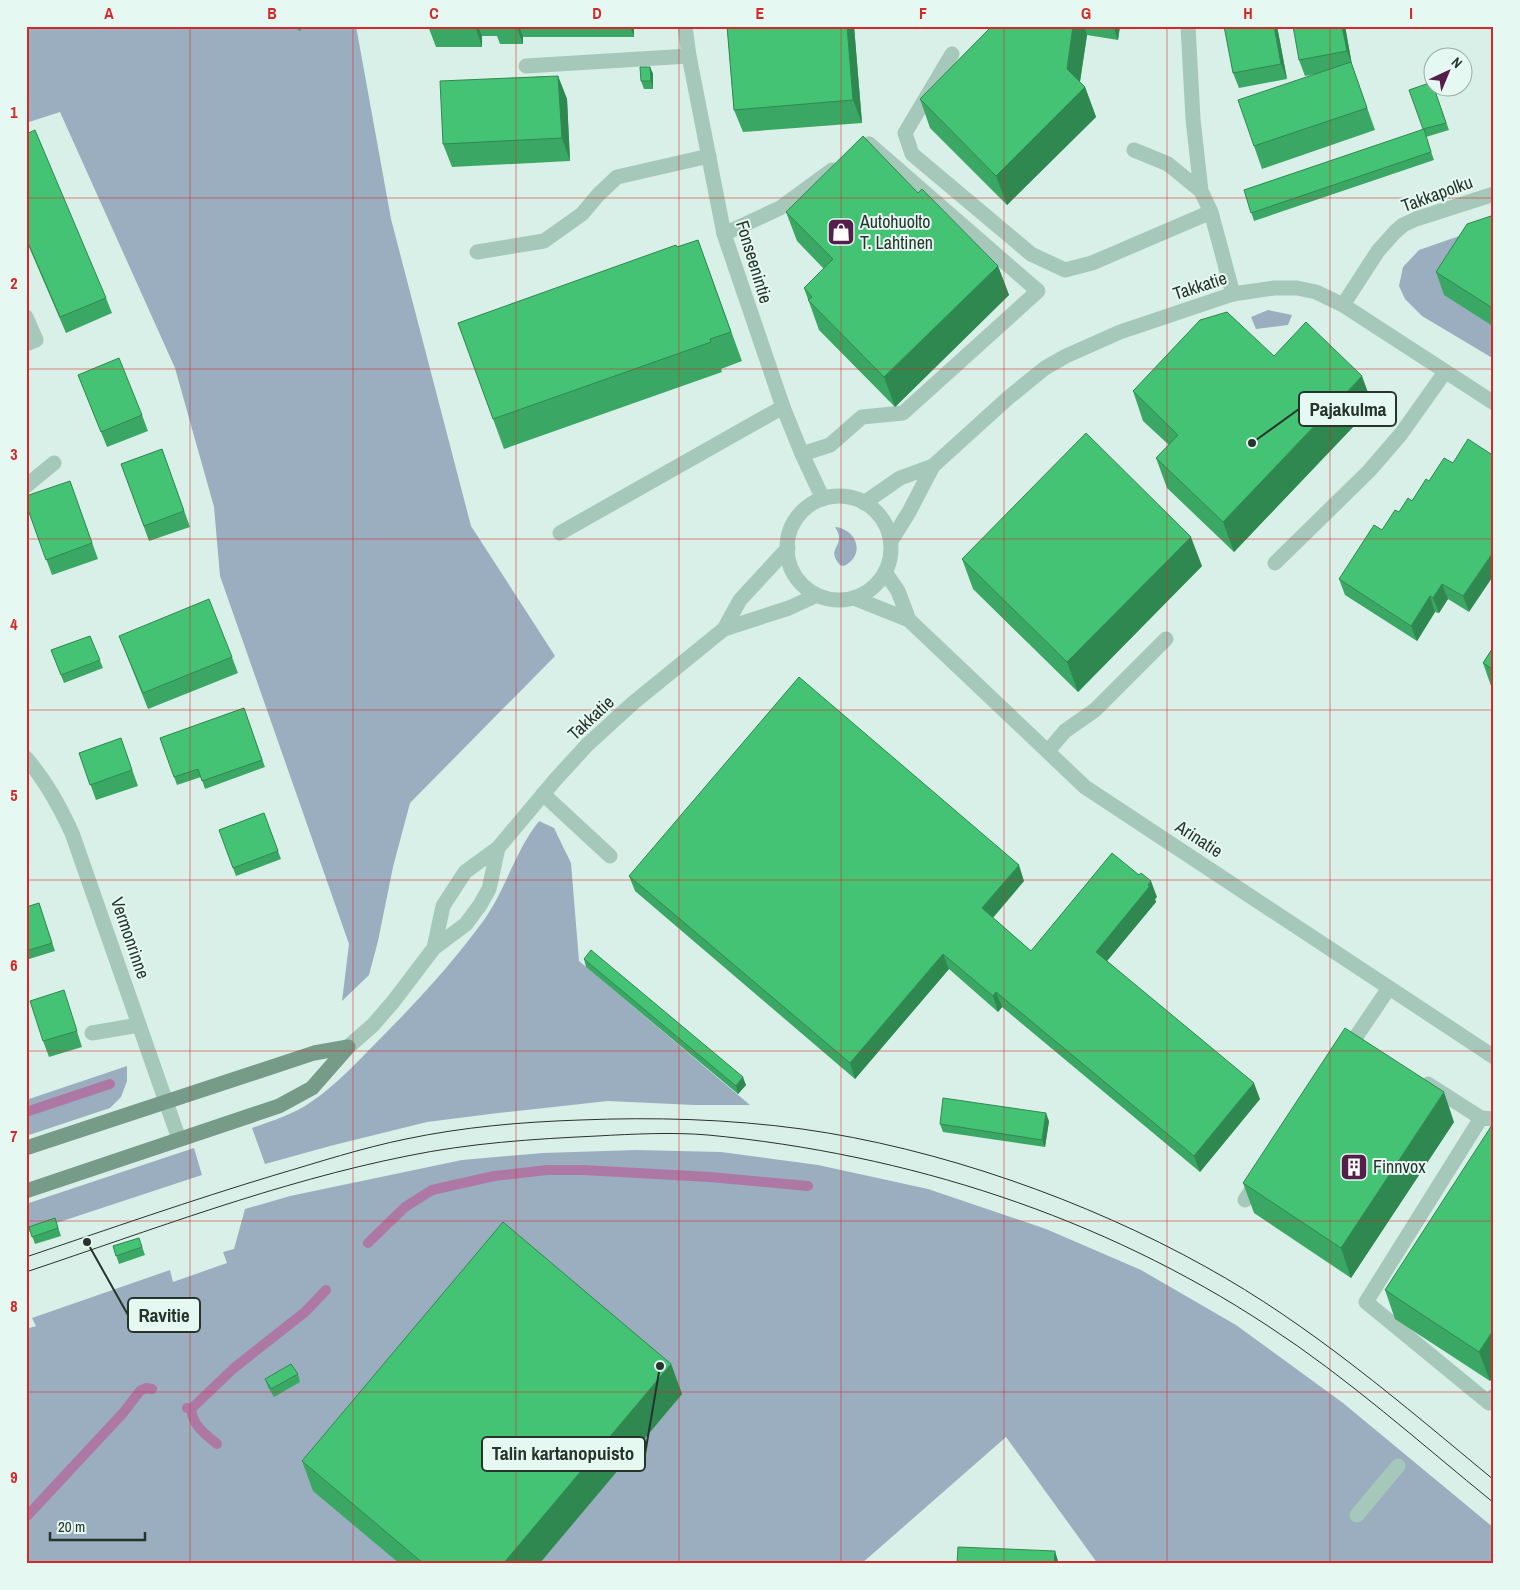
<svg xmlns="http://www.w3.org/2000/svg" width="1520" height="1590" font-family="'Archivo Narrow',sans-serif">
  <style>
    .green { fill: #9aaebf }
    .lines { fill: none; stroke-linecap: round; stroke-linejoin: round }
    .stream { stroke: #ad79a4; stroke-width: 10 }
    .lane { stroke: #a5c8ba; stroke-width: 15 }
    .street { stroke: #a5c8ba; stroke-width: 15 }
    .secondary { stroke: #779b89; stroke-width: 15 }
    .tram { stroke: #26342c; stroke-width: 1 }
    .wall { fill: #3aa864 }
    .shaded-wall { fill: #308851 }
    .building { fill: #44c374; stroke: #308851 }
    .grid { fill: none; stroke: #d62828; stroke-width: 1; stroke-opacity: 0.55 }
    .labels { text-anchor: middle; stroke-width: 4; stroke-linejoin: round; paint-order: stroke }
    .street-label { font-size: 18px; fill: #26342c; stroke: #e5f8f2 }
    .poi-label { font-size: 18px; fill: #26342c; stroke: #e5f8f2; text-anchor: start }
    .leader { fill: none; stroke: #26342c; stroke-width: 2 }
    .callout-dot { fill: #26342c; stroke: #e5f8f2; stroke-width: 2 }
    .callout { fill: #e5f8f2; stroke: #26342c; stroke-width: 2 }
    .callout-label { font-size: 19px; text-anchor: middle; font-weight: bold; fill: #26342c }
    .neatline { fill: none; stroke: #d62828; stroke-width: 2 }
    .grid-label { font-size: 16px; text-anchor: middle; font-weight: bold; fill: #d62828 }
  </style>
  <rect width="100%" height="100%" fill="#d9f0e8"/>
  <path class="green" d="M26,26H356L391,219L471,526L555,656L410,803L393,867L378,941L369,975L342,1001L349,944L220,576L214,507L175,368L60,112L26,123Z
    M1494,224L1444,294L1494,327V359L1422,316L1405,299L1399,286L1403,267L1419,250Z
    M1268,310L1292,315L1288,325L1256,329L1251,317Z
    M835,527C857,529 866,555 844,566L840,565C824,547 848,547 835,527Z
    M539,821L554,828L571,863L579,961L750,1105H694L608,1101L498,1113L427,1122L330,1146L265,1164L252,1128C272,1121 294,1114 311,1102C336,1085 355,1064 376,1043C414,1005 452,964 484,920C506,889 515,851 539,821Z
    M127,1066V1081L121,1097L110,1108L26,1136V1100Z
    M194,1148L202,1175L26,1233V1204Z
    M636,1150L721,1152L818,1165L928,1189L1046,1229L1141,1270L1236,1325L1343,1403L1494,1528V1564H1098L1006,1437L861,1564H26V1329L36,1326L32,1318L170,1270L173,1282L227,1263L223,1252L234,1249L245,1209L290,1196L462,1160L543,1153Z"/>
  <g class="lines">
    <path class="stream" d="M26,1112L110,1084
      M368,1243L405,1207L432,1190L494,1176L547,1170H583L710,1177L808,1186
      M187,1408L191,1409L234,1368L305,1312L326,1290
      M191,1409C193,1426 205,1434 217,1444
      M28,1515L123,1413L140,1391L146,1388L152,1389"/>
    <path class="lane" d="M1188,26L1193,119L1201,191
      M952,54L905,133L912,154L1031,254L1065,270L1092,263L1211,212
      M526,66L689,56
      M1134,150L1168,164L1201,191L1211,212L1233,294
      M724,234L780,208L832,170
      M477,252L544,241L582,214L598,195L617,177L709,156
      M26,317L36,340L26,344
      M802,454L830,445L862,417L903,413L1038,291L869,144L863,148
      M26,486L54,463
      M560,533L783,407
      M1275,563L1369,471L1401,434L1445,372
      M1048,751L1065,731L1095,710L1166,639
      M543,794L610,856
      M92,1033L139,1025
      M1345,1053L1389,988
      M1428,1084L1481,1118L1494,1119
      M1481,1118L1366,1302L1489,1403L1494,1396
      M1245,1200L1259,1179
      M1357,1515L1398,1466"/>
    <path class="street" d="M685,26L689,56L724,234L783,407L802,454L823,499
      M1343,305L1378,251L1395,232L1403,225L1416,219L1494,194
      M787 548a52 52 0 1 1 104 0a52 52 0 1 1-104 0Z
      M864,503L900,478L933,466
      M891,541L909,512L933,466L1008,398L1045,368L1066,356L1120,332L1233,294L1274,288H1297L1316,292L1343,305L1494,403
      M885,572L898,591L909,620
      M854,598L909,620L1085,787L1494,1057
      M724,629L740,600L788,548
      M26,758C46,781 59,805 72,833L179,1139
      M434,948L443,906L465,872L498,848L555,780L587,745L633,703L724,629L789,608L817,595
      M348,1047L373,1025L393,1002L434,948L466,924L480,905L489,889L498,848"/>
    <path class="secondary" d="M26,1148L314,1053L348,1047
      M26,1191L279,1106L312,1088L348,1047"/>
    <path class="tram" d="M26,1257C109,1229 192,1200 275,1175C319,1162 362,1148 406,1139C463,1127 521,1122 580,1120C654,1117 728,1119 802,1129C938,1148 1086,1200 1206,1267C1311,1325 1402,1404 1494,1480
      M26,1272C152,1230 277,1182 407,1156C470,1143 533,1139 597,1136C633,1134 673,1132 708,1135C907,1154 1101,1216 1268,1326C1348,1378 1420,1443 1494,1503"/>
  </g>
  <path class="wall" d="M292,26H302L300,31Z
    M428,26H634V37H523V44H500L497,36H482V47H436Z
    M727,26H854L862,123L743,132L734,110Z
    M992,26H1120L1118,40L1087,35L1080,82L1085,87L1096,117L1007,205L930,128L920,99Z
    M1224,26H1277L1287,79L1239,88L1233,73Z
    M1345,26L1352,65L1375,130L1262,169L1254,146L1315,74L1305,76L1299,60Z
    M650,67L653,74V89H644L641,81Z
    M558,76L567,99L570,161L452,167L443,144Z
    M1434,88L1449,130L1426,137L1434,160L1254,221L1244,190L1423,130Z
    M26,134L106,298L112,313L66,333L26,240Z
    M918,193L998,266L1009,295L895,407L819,330L804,288L824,269L797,241L786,212Z
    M1494,215V327L1444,295L1436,272Z
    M698,240L742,361L721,369L722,372L504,449L458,323Z
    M1274,356L1373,406L1234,552L1167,488L1156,458L1169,445L1143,421L1133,391Z
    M78,375L142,415L148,431L107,447Z
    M162,449L190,527L149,541L121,464Z
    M1426,479L1469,612L1448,599L1439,613L1435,612L1417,641L1345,595L1339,579L1399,512L1412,501Z
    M70,481L98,559L52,575L26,504Z
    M962,559L1202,566L1078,692L973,589Z
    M90,636L103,668L64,683L51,650Z
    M119,636L232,657L238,673L148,709Z
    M1494,646V687L1491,686L1483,663Z
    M244,708L265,767L205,789L201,777L177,785L160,738Z
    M121,738L138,786L96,800L79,753Z
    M264,813L281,859L236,876L219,830Z
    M629,876L1024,881L993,918L1031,951L1157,897L1155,899L1156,902L1107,961L1260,1099L1200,1172L1002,1007L998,1012L949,969L855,1079L635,891Z
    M39,903L55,951L26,960V907Z
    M584,959L746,1085L738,1094L586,967Z
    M69,1006L82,1047L49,1057L43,1041Z
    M1049,1121L1045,1147L943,1132L940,1124Z
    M1454,1122L1351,1278L1254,1213L1243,1183Z
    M1494,1126V1376L1490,1381L1395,1319L1385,1290Z
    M55,1218L61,1236L35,1244L29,1227Z
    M139,1238L145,1255L119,1264L113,1246Z
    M671,1364L682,1394L539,1564H400L313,1491L302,1461Z
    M298,1374L300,1382L274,1397L268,1387L265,1379Z"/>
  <path class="shaded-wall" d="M299,26H302L300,31Z
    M475,26H478L482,36V47Z
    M516,26H519L523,37V44Z
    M630,26H634V37Z
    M847,26H854L862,123L853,100Z
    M1073,26H1084L1087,35L1078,94L1085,87L1096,117L1007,205L996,176L1067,69Z
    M1113,26H1120L1118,40Z
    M1274,26H1277L1287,79L1281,64Z
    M1342,26H1345L1352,65L1375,130L1347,51Z
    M650,67L653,74V89L651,81Z
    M558,76L567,99L570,161L562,138Z
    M998,266L1009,295L895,407L884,377Z
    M1362,376L1373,406L1234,552L1223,522Z
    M1191,537L1202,566L1078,692L1067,662Z
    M1494,551V575L1469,612L1463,596Z
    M1442,584L1448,599L1439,613L1433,598Z
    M1430,596L1435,612L1417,641L1411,626Z
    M1019,865L1024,881L987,924L982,908Z
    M1151,881L1157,897L1155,899L1156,902L1102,967L1096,952Z
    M943,954L949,969L855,1079L850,1063Z
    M996,992L1002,1007L998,1012L993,996Z
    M743,1077L746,1085L738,1094L736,1086Z
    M1254,1083L1260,1099L1200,1172L1194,1156Z
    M1444,1092L1454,1122L1351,1278L1341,1248Z
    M1046,1113L1049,1121L1045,1147L1042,1140Z
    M1494,1329V1376L1490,1381L1479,1352Z
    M671,1364L682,1394L539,1564H503Z
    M1055,1551L1059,1564H1054Z"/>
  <path class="building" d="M727,26H847L853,100L734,110Z
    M992,26H1073L1067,69L1085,87L996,176L920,99Z
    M1224,26H1274L1281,64L1233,73Z
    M1293,26H1342L1347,51L1299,60Z
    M1351,62L1367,108L1254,146L1238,100Z
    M640,67H650L651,81H641Z
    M558,76L562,138L443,144L440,81Z
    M1432,82V88H1434L1446,123L1423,129L1409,90Z
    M1424,129L1431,152L1251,213L1244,190Z
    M35,130L106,298L60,317L26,238V134Z
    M863,136L918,193L922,189L998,266L884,377L808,300L812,297L804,288L833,259L786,212Z
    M1494,215V309L1436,272L1467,224Z
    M698,240L731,332L710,339L711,342L493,419L458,323L676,245L677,247Z
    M1227,312L1274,356L1306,322L1362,376L1223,522L1156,458L1178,435L1133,391L1200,320Z
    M119,358L142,415L101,432L78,375Z
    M1086,433L1191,537L1067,662L962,559Z
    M1468,439L1494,456V551L1463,596L1442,584L1433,598L1430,596L1411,626L1339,579L1374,525L1382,530L1395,510L1399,512L1408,498L1412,501L1426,479L1429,481L1444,458L1453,463Z
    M162,449L184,511L144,526L121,464Z
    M70,481L92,543L46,560L26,504V496Z
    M209,599L232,657L143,693L119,636Z
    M90,636L100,660L61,675L51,650Z
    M1494,646V670L1483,663Z
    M799,677L1019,865L982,908L1031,951L1112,853L1139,875L1141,873L1151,881L1148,885L1150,886L1096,952L1254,1083L1194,1156L996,992L993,996L943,954L850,1063L629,876Z
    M244,708L262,760L202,781L198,769L174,777L160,738Z
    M121,738L132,770L90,785L79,753Z
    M264,813L278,851L233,868L219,830Z
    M39,903L52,943L26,951V907Z
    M591,950L743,1077L736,1086L584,959Z
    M64,990L77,1031L43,1041L30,1001Z
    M1345,1028L1444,1092L1341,1248L1243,1183Z
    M943,1098L1046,1113L1042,1140L940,1124Z
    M1492,1125L1494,1126V1329L1479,1352L1385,1290Z
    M55,1218L58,1228L32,1237L29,1227Z
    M503,1222L671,1364L503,1564H424L302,1461Z
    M139,1238L142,1247L116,1256L113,1246Z
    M291,1364L298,1374L271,1389L265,1379Z
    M958,1547L1055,1551L1054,1564H957Z"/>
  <path class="grid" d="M190,26V1564M353,26V1564M516,26V1564M679,26V1564M841,26V1564M1004,26V1564M1167,26V1564M1330,26V1564M26,198H1494M26,369H1494M26,539H1494M26,710H1494M26,880H1494M26,1051H1494M26,1221H1494M26,1392H1494"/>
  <defs>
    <g id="shop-square" transform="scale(1.4375)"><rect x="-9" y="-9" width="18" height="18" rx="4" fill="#541d4a" stroke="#e5f8f2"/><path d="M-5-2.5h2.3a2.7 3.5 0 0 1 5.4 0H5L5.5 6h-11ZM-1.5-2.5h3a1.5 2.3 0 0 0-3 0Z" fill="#fff"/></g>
    <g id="building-square" transform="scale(1.4375)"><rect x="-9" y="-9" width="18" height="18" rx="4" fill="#541d4a" stroke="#e5f8f2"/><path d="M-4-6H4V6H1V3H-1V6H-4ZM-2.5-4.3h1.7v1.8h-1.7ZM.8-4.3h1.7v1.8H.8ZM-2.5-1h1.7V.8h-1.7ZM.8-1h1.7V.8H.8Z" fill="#fff"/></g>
  </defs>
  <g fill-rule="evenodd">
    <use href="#shop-square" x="841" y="232"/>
    <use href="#building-square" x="1354" y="1167"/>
  </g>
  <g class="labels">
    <g class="street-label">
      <text transform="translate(1437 194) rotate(-20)" y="6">Takkapolku</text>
      <text transform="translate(754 262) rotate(73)" y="6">Fonseenintie</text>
      <text transform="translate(1200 286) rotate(-18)" y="6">Takkatie</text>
      <text transform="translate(591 718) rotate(-43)" y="6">Takkatie</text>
      <text transform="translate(1199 839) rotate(33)" y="6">Arinatie</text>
      <text transform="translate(130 938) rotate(71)" y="6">Vermonrinne</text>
    </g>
    <g class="poi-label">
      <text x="860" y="228">Autohuolto<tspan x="860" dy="21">T. Lahtinen</tspan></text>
      <text x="1373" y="1173">Finnvox</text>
    </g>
  </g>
  <path class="leader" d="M1252 443L1299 409M87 1242L128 1315M660 1366L645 1454"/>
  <g class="callout-dot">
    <circle cx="1252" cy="443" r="5"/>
    <circle cx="87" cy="1242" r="5"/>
    <circle cx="660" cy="1366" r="5"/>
  </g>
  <g class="callout">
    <rect x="1299" y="392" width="97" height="34" rx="5"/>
    <rect x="128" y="1298" width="72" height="34" rx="5"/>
    <rect x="482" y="1437" width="163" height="34" rx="5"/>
  </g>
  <g class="callout-label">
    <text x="1348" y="416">Pajakulma</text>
    <text x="164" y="1322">Ravitie</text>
    <text x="563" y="1460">Talin kartanopuisto</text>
  </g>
  <rect width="1520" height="1590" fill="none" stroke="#e5f8f2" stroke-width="55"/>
  <g transform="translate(1448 72) rotate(44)"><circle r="24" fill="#e5f8f2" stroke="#99aaa3"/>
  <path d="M0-4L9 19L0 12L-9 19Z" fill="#541d4a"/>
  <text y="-8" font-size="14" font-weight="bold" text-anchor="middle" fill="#26342c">N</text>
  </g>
  <path d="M50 1532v8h95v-8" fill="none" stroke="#26342c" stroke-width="2.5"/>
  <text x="58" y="1532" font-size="15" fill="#26342c" stroke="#e5f8f2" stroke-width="4" paint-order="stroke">20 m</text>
  <rect x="28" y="28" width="1464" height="1534" class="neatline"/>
  <g class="grid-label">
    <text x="109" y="19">A</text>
    <text x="272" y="19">B</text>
    <text x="434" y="19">C</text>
    <text x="597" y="19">D</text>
    <text x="760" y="19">E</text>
    <text x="923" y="19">F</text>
    <text x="1086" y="19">G</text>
    <text x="1248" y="19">H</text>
    <text x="1411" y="19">I</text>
    <text x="14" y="118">1</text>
    <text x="14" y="289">2</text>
    <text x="14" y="460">3</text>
    <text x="14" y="630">4</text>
    <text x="14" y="801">5</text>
    <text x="14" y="971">6</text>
    <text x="14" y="1142">7</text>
    <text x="14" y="1312">8</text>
    <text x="14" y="1483">9</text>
  </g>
</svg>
